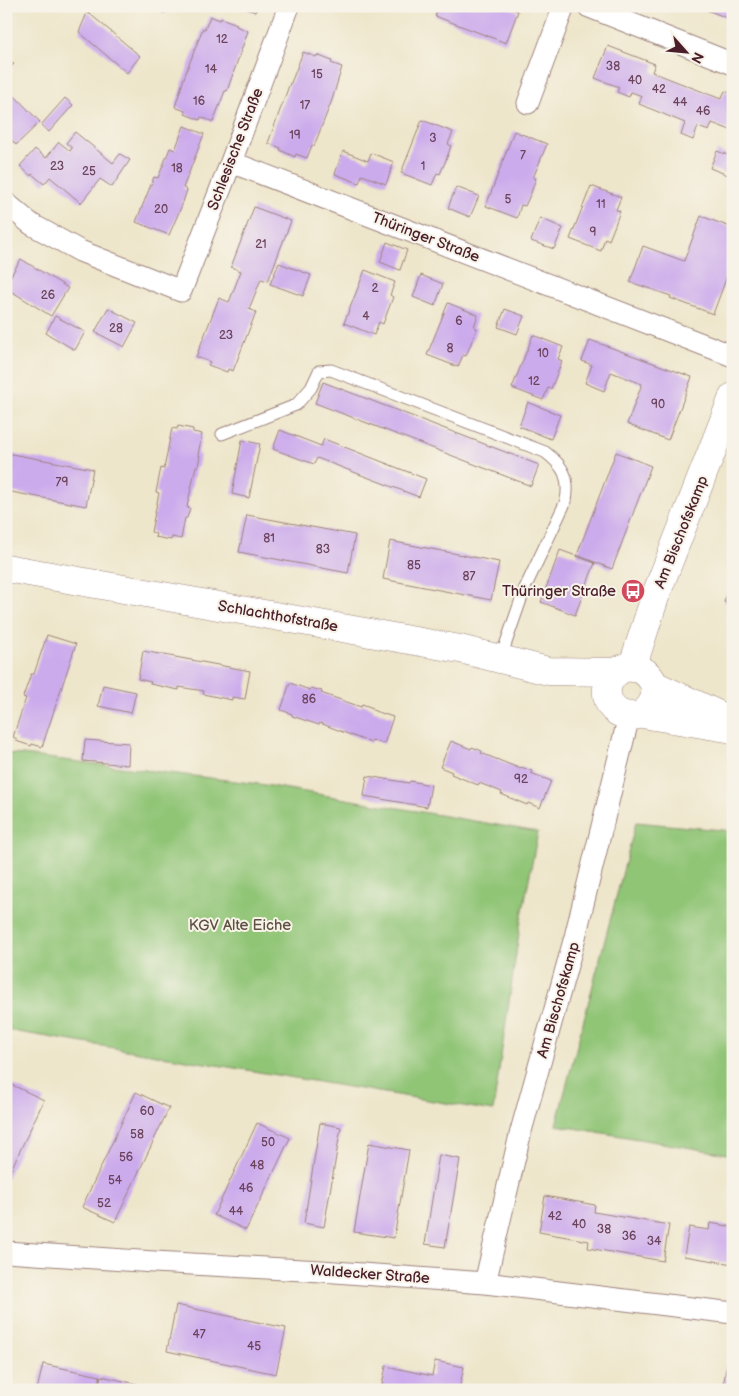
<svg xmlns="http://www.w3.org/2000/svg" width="739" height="1396" font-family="'Balsamiq Sans',sans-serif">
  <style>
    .green { fill: #90c576; stroke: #6d7250 }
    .building { fill: #ccabec }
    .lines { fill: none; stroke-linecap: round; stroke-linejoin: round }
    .lane-casing { stroke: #9c827b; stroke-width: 13 }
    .street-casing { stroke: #9c827b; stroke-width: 23 }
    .secondary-casing { stroke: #9c827b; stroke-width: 29 }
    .lane { stroke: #fff; stroke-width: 11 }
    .street { stroke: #fff; stroke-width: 21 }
    .secondary { stroke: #fff; stroke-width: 28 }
    .labels { text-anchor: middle; stroke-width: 4; stroke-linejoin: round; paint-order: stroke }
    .number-label { font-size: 12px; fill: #6a425b }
    .street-label { font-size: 15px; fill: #4a1f2b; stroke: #f7f3e8 }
    .poi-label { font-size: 15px; fill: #4a1f2b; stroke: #f7f3e8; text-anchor: end }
    .park-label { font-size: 15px; fill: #5f5142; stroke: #f7f3e8 }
  </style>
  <rect width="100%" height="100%" fill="#f7f3e8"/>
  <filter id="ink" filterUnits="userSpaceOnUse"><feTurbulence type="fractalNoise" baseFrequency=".02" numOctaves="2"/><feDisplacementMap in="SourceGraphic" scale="10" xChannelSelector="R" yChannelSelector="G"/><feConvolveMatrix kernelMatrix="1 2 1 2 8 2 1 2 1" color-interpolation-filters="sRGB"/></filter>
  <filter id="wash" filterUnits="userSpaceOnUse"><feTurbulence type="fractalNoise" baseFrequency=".0096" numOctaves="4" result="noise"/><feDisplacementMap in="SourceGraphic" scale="20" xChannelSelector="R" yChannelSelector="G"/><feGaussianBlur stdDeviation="1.12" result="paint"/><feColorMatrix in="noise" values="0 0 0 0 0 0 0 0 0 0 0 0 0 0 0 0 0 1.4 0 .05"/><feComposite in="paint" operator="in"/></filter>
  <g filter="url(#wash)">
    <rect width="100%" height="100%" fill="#eee6cb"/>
    <path class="green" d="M6,753L259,784L538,832L520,926L493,1111L6,1030Z
      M636,822L733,831V1155L556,1125Z"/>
    <g id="blocks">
      <path class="building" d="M146,6H167L165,13Z
        M240,6H258L255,12Z
        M439,6H506L518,11L506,43L435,16Z
        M696,6H733V20Z
        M87,13L90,14L140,56L127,73L79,32Z
        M210,16L220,20L221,18L237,24L236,26L248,31L227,91H225L213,122L201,117L200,120L185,114V111L175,107L185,75L203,28L205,29Z
        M608,46L655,64L652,72L721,99L725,91L733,94V131L712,123L709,131L698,127L693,140L681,135L685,123L639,104L642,96L631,92L629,97L617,92L619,87L595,78Z
        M303,52L316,57L317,55L332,61L331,63L342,67L332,100L314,146L312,145L307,158L296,154L295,157L280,150L281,148L268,143L290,83H291Z
        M6,57L14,64L6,71Z
        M6,87L40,122L16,145L6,134Z
        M65,98L73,105L49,132L41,125Z
        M422,120L453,132L448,144L451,146L446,160L440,174L437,173L432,185L401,173Z
        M184,126L204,134L183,188L187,190L182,205L169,235L136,222L154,177L158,178L170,148L175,150Z
        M514,131L547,144L533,178H536L531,193L525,206L521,205L517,218L486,206Z
        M75,132L113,163L120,154L130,160L112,187L100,179L81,203L50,177L44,184L32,174L31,176L20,166L35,149L46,158L59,142L70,151L72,148L66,143Z
        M343,151L368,161L371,153L394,162L386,184L362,175L359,183L335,174Z
        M717,151L733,157V177L710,168Z
        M591,186L621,197L616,210L620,211L615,225L609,240L605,238L601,251L570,239Z
        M456,187L479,196L470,217L448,208Z
        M254,207L291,221L268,281L261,279L249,309L256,312L233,371L228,369L227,372L208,365L210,362L196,357L219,298L229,302L241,271L231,267Z
        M701,216L733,228V260L713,314L670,298L671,296L630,282L643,246L684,261Z
        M540,218L563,228L554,249L531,241Z
        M387,242L407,250L400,270L380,262Z
        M21,259L68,288L51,316L6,288V284Z
        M279,263L311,275L303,296L270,284Z
        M365,270L395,282L390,295L393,297L383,324L379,322L374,335L344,323Z
        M421,275L443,284L435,306L413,297Z
        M448,303L478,315L474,327L477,328L466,356L463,355L458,367L427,355Z
        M108,308L137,323L124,347L95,332Z
        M505,309L524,316L517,334L498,327Z
        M55,316L85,332L75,350L46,333Z
        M533,335L563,347L558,359L562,361L551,389L548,388L543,400L512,388Z
        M590,340L692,377L668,440L627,424L642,384L611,372L604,391L585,383L592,365L582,361Z
        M323,382L539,465L531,486L315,403Z
        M528,402L560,415L551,439L519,426Z
        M178,426L193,429V432L202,434L198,455H200L198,466H196L187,507L190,508L187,518H185L181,539L172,537L171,540L155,537L156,534L151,532L159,493L156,492L161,468L164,469L172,428L177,429Z
        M280,430L321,446L324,439L426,479L419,497L317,458L314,464L273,449Z
        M242,440L260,444L249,498L232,494Z
        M616,452L651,466L612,569L577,555Z
        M6,453L93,469L86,506L6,491Z
        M247,515L355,535L348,573L239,552Z
        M390,541L499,562L491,600L383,579Z
        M560,550L595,563L575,615L541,602Z
        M733,578V605L724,602Z
        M47,635L76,644L42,747L32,744L31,746L16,741L17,739L13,737L26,698L23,697L31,674H34Z
        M143,651L250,671L245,699L232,697V700L203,694L204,691L179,687V690L150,684L151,682L138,679Z
        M290,683L310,690L311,688L322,691L321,693L361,707L362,704L373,708L372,710L393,717L384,744L372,740L371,743L320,723L319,725L292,716V714L281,710Z
        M103,685L136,692L131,713L98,706Z
        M85,740L129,743L128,765L83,761Z
        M451,741L471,749L472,747L482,751L481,753L521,769V767L532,771L531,773L551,781L540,808L528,803L527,805L501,794L502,792L479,783L478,785L451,774L452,772L440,767Z
        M367,776L409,783L410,781L431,785L427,807L364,796Z
        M10,1084L44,1100L6,1180V1092Z
        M136,1092L169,1108L115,1222L82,1207Z
        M257,1123L290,1138L246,1230L214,1215Z
        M320,1123L341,1127L324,1227L304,1223Z
        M369,1143L409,1150L394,1238L354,1232Z
        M439,1155L460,1159L445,1247L425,1244Z
        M545,1196L595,1205L594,1212L669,1225L663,1261L588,1248L589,1241L539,1232Z
        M710,1223L733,1227V1264L684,1256L689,1227L709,1230Z
        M176,1305L286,1328L276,1374L167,1351Z
        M730,1349H733V1390H722Z
        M435,1361L464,1367L459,1390H381L386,1366L432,1376Z
        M43,1364L100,1376L97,1390H37Z
        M101,1376L160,1389V1390H98Z"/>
    </g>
  </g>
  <g filter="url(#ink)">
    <use href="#blocks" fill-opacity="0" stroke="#9c827b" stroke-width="1"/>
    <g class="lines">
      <g class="lane-casing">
        <path id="lane" d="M222,434L296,405L311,388L319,371L331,370L545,452C564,466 570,478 566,501L525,588L500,660"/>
      </g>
      <g class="street-casing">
        <path id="street" d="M587,6L733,64
          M528,103L564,6
          M231,162L733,356
          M6,203L31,224L80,251L181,291L231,162L289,6
          M6,1252L154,1262L321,1271L485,1283L733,1313
          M485,1283L521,1131L575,937L629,716"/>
      </g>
      <g class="secondary-casing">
        <path id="secondary" d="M6,568L460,649L548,671L617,672
          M632,668L655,597L733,397
          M654,685L725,718
          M642,714C676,690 636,649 613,676C609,681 606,688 607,694C609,713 627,719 642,714L733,729"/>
      </g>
      <use href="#lane" class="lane"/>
      <use href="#street" class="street"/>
      <use href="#secondary" class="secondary"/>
    </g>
  </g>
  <defs>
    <g id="bus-disc" transform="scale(1.25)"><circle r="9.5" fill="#d1495b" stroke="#f7f3e8"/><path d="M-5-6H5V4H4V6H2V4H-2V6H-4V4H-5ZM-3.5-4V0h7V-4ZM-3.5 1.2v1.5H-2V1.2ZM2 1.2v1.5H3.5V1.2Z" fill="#fff"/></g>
  </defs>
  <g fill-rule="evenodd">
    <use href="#bus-disc" x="633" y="591"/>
  </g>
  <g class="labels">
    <g class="number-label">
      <text x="222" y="43">12</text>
      <text x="613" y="70">38</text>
      <text x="211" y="73">14</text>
      <text x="317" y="78">15</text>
      <text x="635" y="84">40</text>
      <text x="659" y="93">42</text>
      <text x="199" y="105">16</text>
      <text x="680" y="106">44</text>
      <text x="305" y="109">17</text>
      <text x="703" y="115">46</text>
      <text x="295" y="139">19</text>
      <text x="433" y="142">3</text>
      <text x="523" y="159">7</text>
      <text x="57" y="170">23</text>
      <text x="423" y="170">1</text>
      <text x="177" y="172">18</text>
      <text x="89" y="175">25</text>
      <text x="508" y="203">5</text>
      <text x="601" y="208">11</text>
      <text x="161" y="213">20</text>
      <text x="593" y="236">9</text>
      <text x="261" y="248">21</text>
      <text x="375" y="292">2</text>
      <text x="48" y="299">26</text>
      <text x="366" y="320">4</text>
      <text x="459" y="325">6</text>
      <text x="116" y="332">28</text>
      <text x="226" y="339">23</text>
      <text x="450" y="352">8</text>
      <text x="543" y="357">10</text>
      <text x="534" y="385">12</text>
      <text x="658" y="408">90</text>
      <text x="62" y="486">79</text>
      <text x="269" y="542">81</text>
      <text x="323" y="553">83</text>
      <text x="414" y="569">85</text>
      <text x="469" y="580">87</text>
      <text x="309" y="703">86</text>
      <text x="521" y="783">92</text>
      <text x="147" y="1115">60</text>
      <text x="137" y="1138">58</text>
      <text x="268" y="1146">50</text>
      <text x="126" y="1161">56</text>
      <text x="257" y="1169">48</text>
      <text x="115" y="1184">54</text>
      <text x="246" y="1192">46</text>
      <text x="104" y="1207">52</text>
      <text x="236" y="1215">44</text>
      <text x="555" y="1220">42</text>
      <text x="579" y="1228">40</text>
      <text x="604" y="1233">38</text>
      <text x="629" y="1240">36</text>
      <text x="654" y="1245">34</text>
      <text x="199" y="1338">47</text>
      <text x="254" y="1350">45</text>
    </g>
    <g class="street-label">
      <text transform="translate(235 149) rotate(-69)" y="5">Schlesische Straße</text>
      <text transform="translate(426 237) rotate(21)" y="5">Thüringer Straße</text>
      <text transform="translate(681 532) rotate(-68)" y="5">Am Bischofskamp</text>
      <text transform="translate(278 616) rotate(10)" y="5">Schlachthofstraße</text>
      <text transform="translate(558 1000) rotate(-74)" y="5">Am Bischofskamp</text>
      <text transform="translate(370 1274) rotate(4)" y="5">Waldecker Straße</text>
    </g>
    <g class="poi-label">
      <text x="616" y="596">Thüringer Straße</text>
    </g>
    <g class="park-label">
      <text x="240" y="930">KGV Alte Eiche</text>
    </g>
  </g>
  <rect width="739" height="1396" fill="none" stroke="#f7f3e8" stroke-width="25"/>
  <g transform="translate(686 52) rotate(117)" stroke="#f7f3e8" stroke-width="4" paint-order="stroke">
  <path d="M0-4L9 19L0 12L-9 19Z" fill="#4a1f2b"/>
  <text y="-8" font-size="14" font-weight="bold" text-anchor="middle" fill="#4a1f2b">N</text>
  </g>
</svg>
